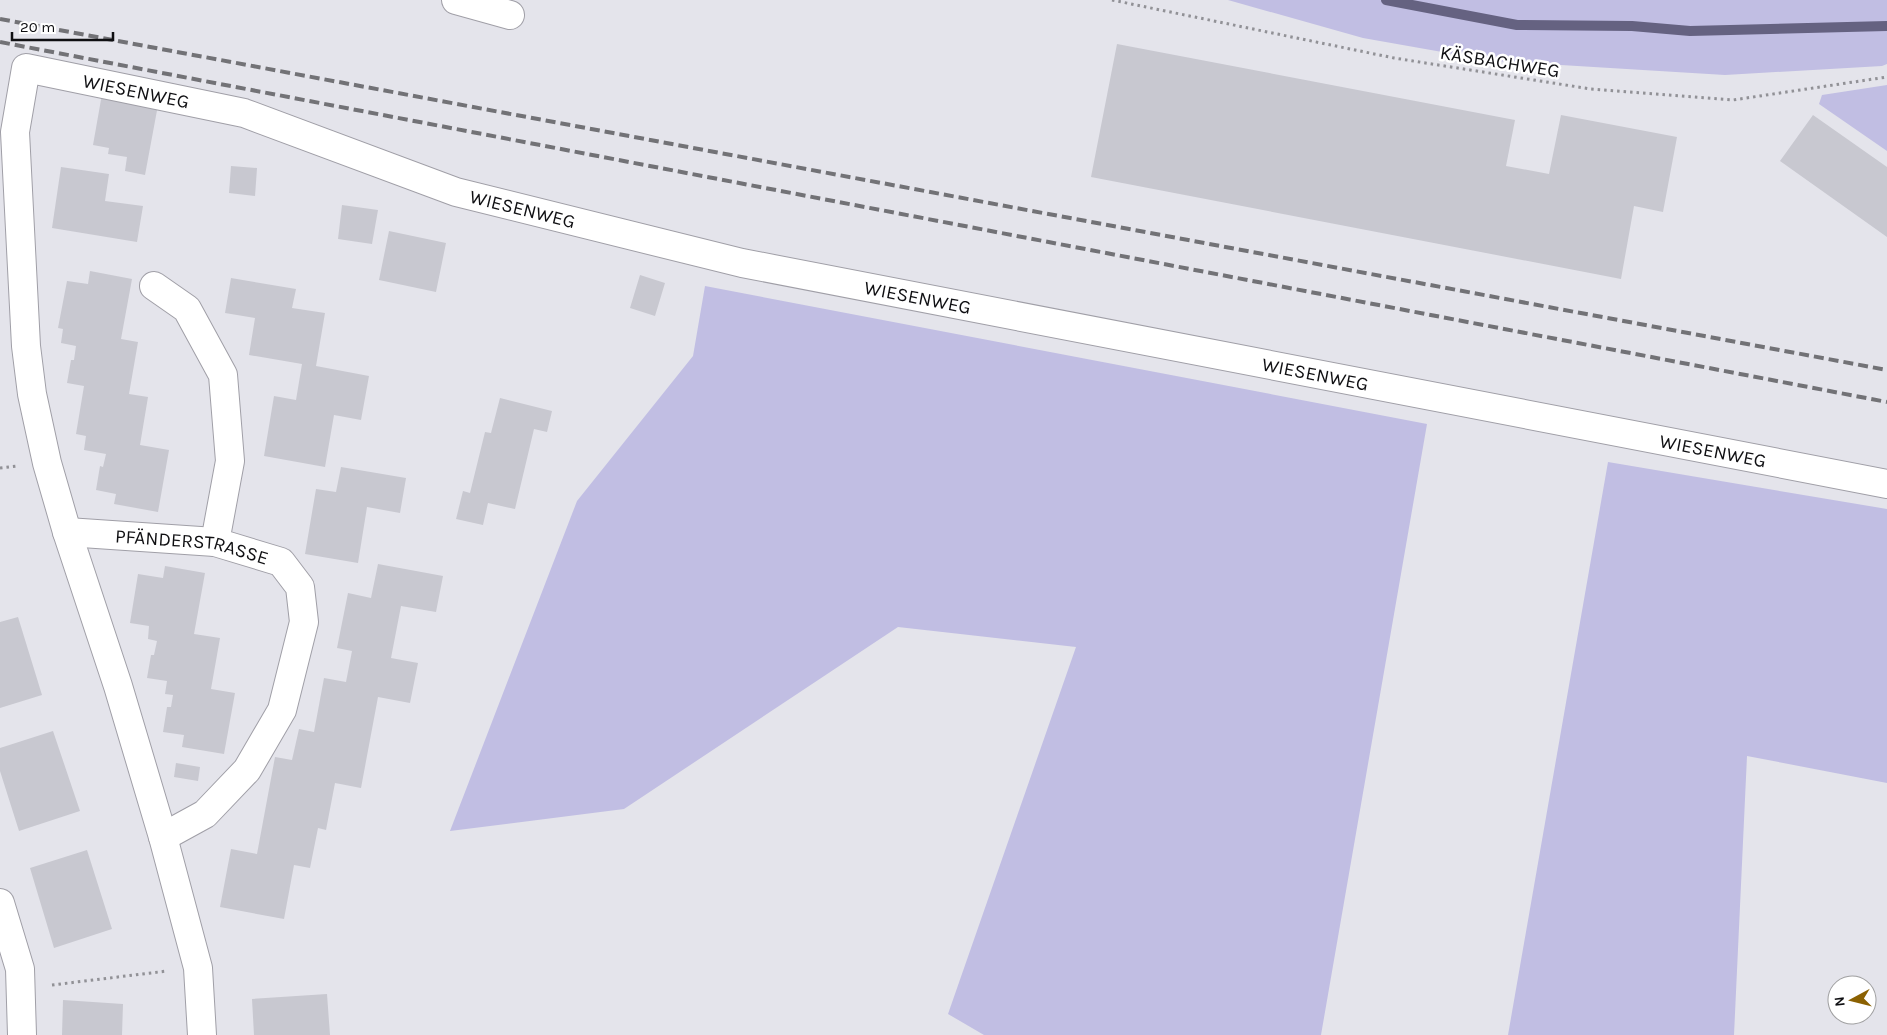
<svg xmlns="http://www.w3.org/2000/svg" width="1887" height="1035" font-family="Karla,sans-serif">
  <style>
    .green { fill: #c1bee3 }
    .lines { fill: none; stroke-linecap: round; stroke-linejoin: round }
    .stream { stroke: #656281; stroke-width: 10 }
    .building { fill: #c8c8d0 }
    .minor-casing { stroke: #a09fa7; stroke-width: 30 }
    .path { stroke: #919196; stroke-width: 3; stroke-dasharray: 2.5 4; stroke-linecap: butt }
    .minor { stroke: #fff; stroke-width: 28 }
    .rail { stroke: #727276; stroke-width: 4; stroke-dasharray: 10 5; stroke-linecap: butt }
    .labels { text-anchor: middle; stroke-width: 5; stroke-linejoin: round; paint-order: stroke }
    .street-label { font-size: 19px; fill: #0f0f12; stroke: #fff }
  </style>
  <rect width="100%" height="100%" fill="#e4e4eb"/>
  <path class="green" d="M1228,0H1887V64L1882,66L1725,75L1493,61L1363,38Z
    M1887,85V151L1819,104L1822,95Z
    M705,286L1427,424L1321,1035H984L948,1014L1076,647L898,627L624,809L450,831L577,501L693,356Z
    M1608,462L1887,509V783L1747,756L1734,1035H1508Z"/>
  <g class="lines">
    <path class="stream" d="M1386,0L1517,25L1632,26L1690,31L1887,26"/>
  </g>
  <path class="building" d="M1117,44L1515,120L1506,166L1549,174L1561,115L1677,137L1663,212L1634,206L1621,279L1091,177Z
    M102,94L158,105L145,175L125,171L127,157L108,154L109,148L93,145Z
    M1813,115L1887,167V237L1780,161Z
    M231,166L257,168L255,196L229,193Z
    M61,167L109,174L105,201L143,206L137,242L52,228Z
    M342,205L378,210L372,244L338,239Z
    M389,231L446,243L436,292L379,280Z
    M90,271L132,279L121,339L138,342L129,394L148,397L140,445L169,450L158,512L114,504L116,494L96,490L100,466L103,467L106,454L84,450L86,436L76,434L84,386L67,383L71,360H74L76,346L61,343L63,329L58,328L67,281L88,284Z
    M640,275L665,283L655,316L630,308Z
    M231,278L296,289L292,308L325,313L316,366L369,376L361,420L334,415L325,467L264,456L274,396L296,400L302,364L249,355L255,318L225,313Z
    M500,398L552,411L547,432L534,429L515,509L488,503L483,525L456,519L463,491L470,493L485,432L491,433Z
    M341,467L406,478L400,513L367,507L358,563L305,554L316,489L336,492Z
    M378,564L443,576L436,612L401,606L391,658L418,663L410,703L378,697L361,788L335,783L326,830L318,828L310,868L294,865L284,919L220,907L231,849L257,854L275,757L292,760L299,729L314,732L324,678L346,682L352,651L337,648L348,593L371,598Z
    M165,566L205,573L194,634L220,638L211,689L235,693L224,754L182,747L184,735L163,732L167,707H171L173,695L165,694L167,681L147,678L151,655H154L157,641L148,639L149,626L130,623L138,574L163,578Z
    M18,617L42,695L0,708V622Z
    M53,731L80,811L19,831L0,771V748Z
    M176,763L200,767L198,781L174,777Z
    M87,850L112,929L54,948L30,868Z
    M327,994L330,1035H254L252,999Z
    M63,1000L123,1004L122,1035H62Z"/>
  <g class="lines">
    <g class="minor-casing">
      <g id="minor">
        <path d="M456,0L510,15"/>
        <path d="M154,286L187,309L223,375L230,461L215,542"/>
        <path id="s1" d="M67,532L215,542L281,562L300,587L304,622L282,710L247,770L205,814L163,837"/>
        <path d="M0,903L20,969L22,1035"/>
        <path id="s2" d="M202,1035L198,968L163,837L118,686L67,532L47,463L32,394L26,346L15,132L26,68L244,113L456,192L742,263L1887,484"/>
      </g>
    </g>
    <path class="path" d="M1112,0L1394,58L1591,89L1733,100L1887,77
      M0,468L17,466
      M52,985L167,971"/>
    <use href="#minor" class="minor"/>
    <path class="rail" d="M0,19L1887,370
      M0,42L1887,402"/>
  </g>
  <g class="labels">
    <g class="street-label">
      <text transform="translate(1500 61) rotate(9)" y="7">KÄSBACHWEG</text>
      <text dy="7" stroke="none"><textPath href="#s2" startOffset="1105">WIESENWEG</textPath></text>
      <text dy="7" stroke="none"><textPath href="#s2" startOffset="1510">WIESENWEG</textPath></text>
      <text dy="7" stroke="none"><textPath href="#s2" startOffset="1915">WIESENWEG</textPath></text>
      <text dy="7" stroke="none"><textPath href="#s2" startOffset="2320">WIESENWEG</textPath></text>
      <text dy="7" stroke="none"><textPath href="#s2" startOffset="2725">WIESENWEG</textPath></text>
      <text dy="7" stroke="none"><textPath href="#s1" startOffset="126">PFÄNDERSTRASSE</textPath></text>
    </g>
  </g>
  <g transform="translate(1852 1000) rotate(263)"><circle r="24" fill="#ffffff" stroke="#9f9fa0"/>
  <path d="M0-4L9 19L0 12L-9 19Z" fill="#8b6102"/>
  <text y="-8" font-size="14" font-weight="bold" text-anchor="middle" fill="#0f0f12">N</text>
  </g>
  <path d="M12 32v8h101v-8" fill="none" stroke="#0f0f12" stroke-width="2.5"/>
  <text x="20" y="32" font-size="15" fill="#0f0f12" stroke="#ffffff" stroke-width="4" paint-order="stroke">20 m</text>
</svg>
